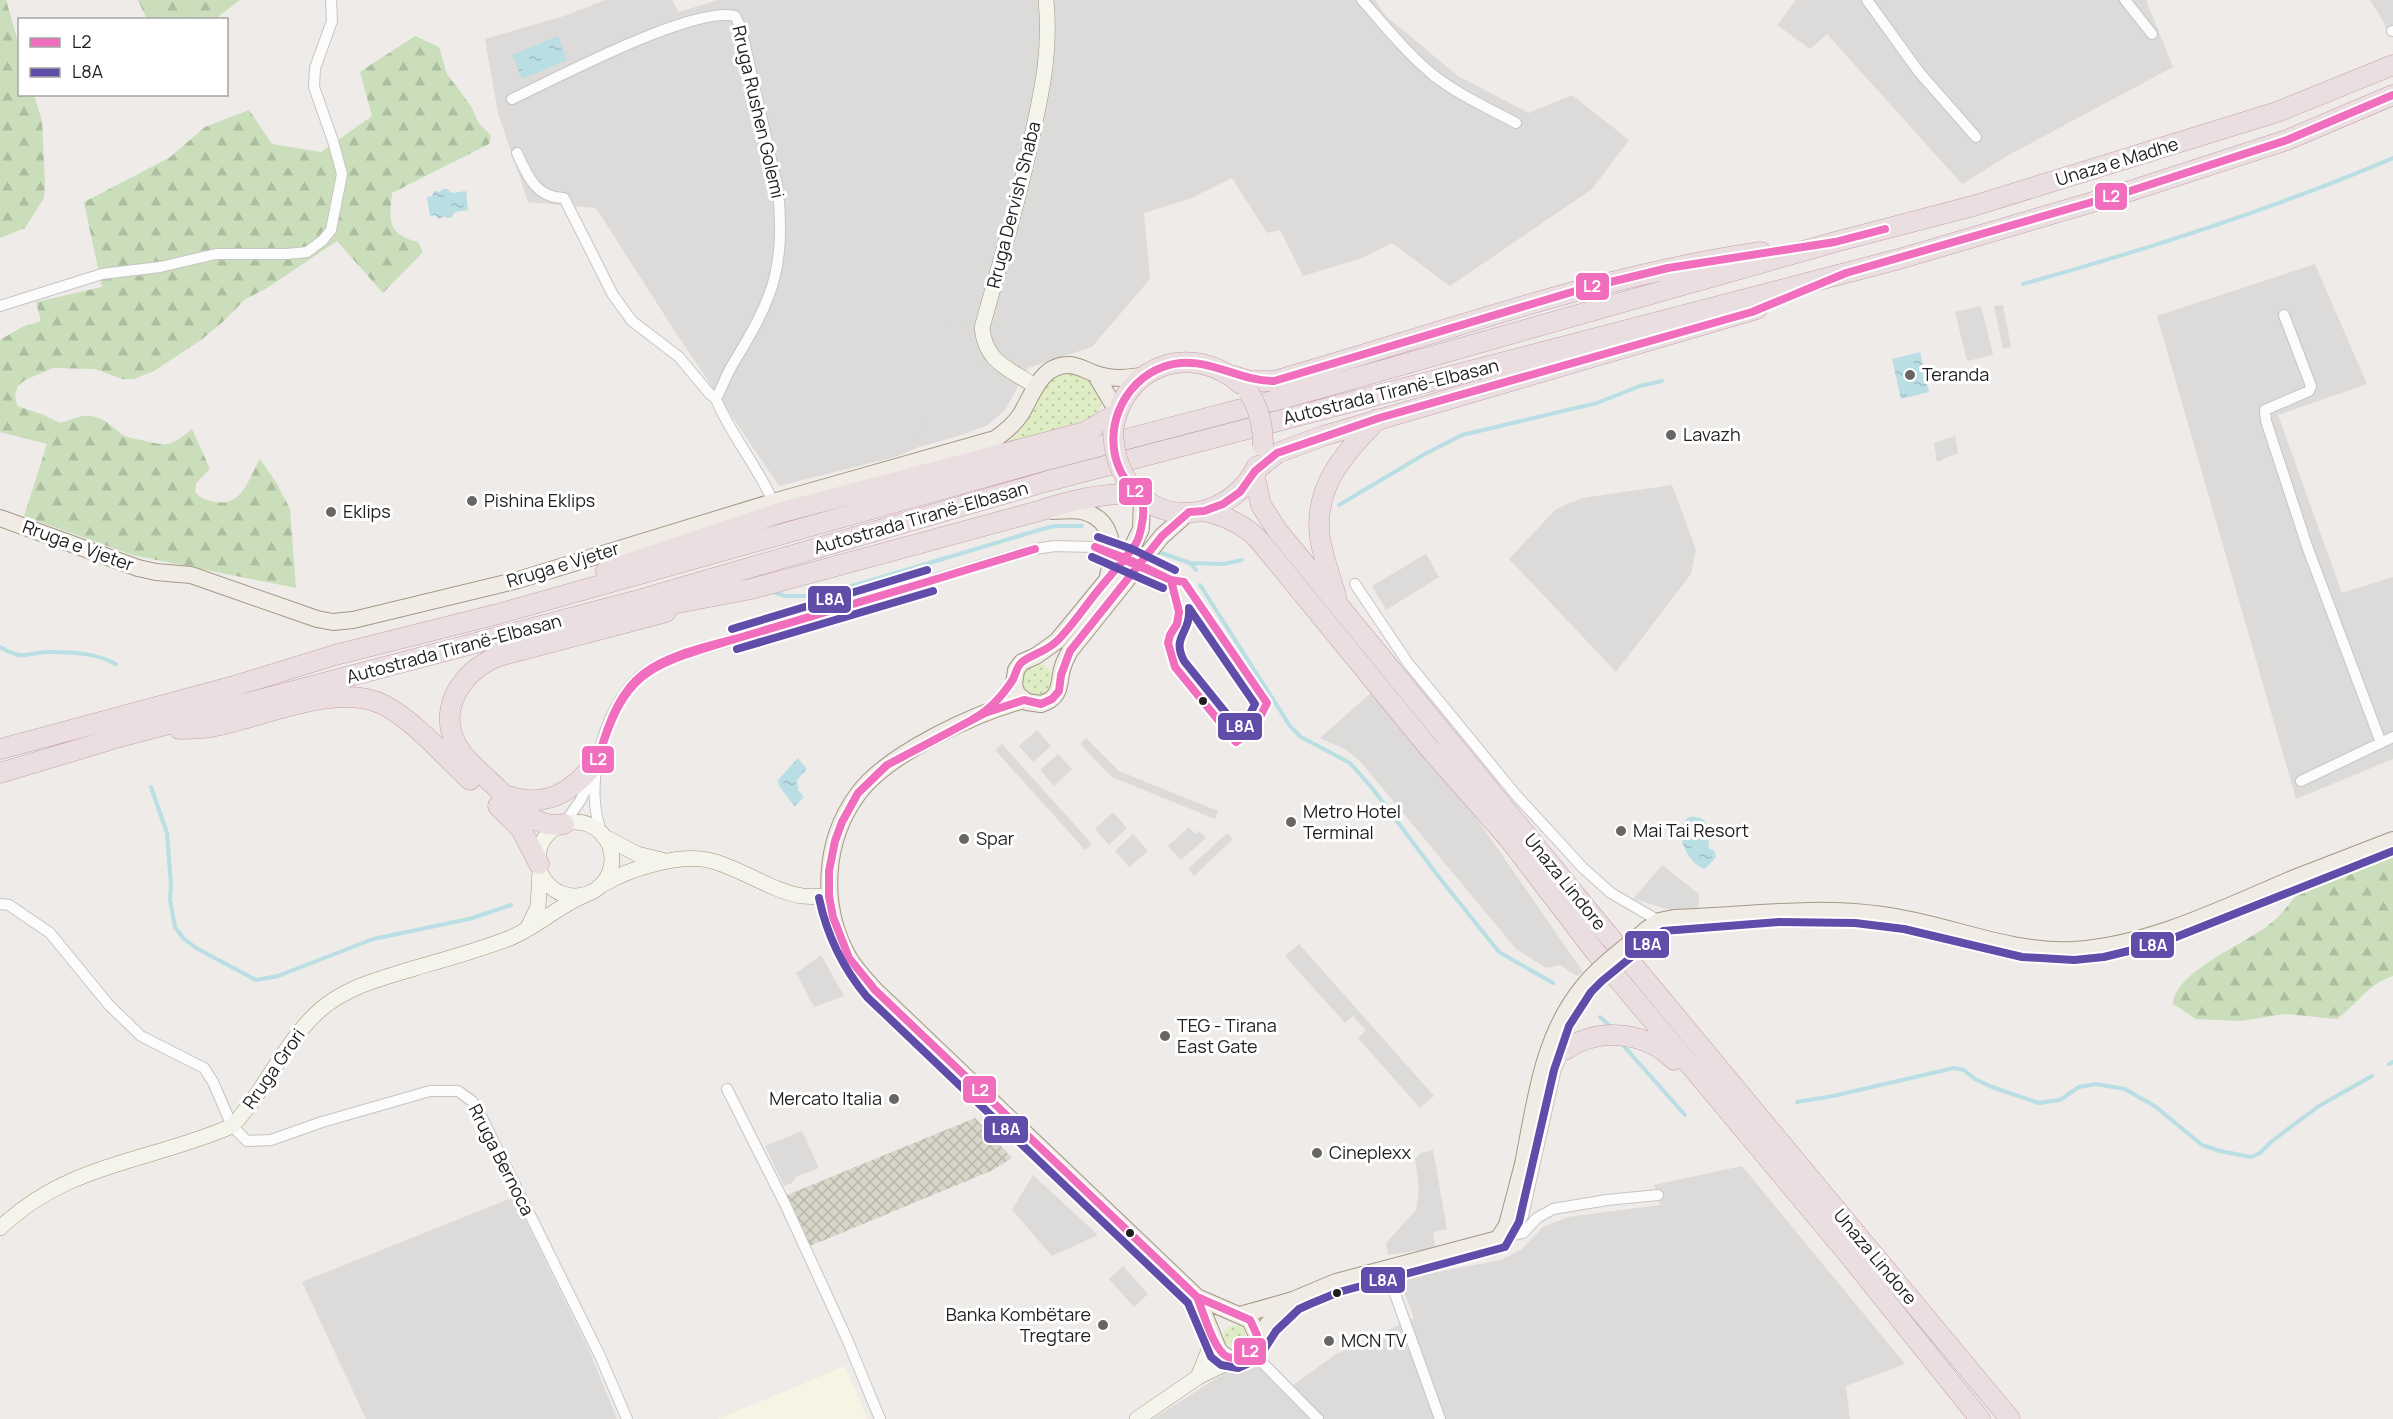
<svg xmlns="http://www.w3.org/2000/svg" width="2393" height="1419" font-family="Manrope,sans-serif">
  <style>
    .residential { fill: #dddbd9 }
    .education { fill: #f7f4e3 }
    .construction { fill: url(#construction-cross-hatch) }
    .grass { fill: url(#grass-dots) }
    .forest { fill: url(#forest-firs) }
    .parking { fill: #dcdbd9 }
    .water { fill: url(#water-ripples) }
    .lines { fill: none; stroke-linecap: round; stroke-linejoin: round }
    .stream { stroke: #b9dee4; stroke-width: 4 }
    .street-tunnel { stroke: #c5c2c0; stroke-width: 10; stroke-dasharray: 10 5; stroke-linecap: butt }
    .street-casing { stroke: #c6c5c4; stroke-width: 12 }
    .secondary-casing { stroke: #99987e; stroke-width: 16 }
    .primary-casing { stroke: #a49784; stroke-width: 18 }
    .highway-casing { stroke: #c69cac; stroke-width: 21 }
    .street { stroke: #fcfcfc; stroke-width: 10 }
    .secondary { stroke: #f4f4eb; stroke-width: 15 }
    .primary { stroke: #f1ebe5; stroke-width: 16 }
    .highway { stroke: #ebdee1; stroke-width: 20 }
    .primary-bridge-casing { stroke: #a49784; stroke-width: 18; stroke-linecap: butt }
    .highway-bridge-casing { stroke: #c69cac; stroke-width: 21; stroke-linecap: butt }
    .primary-bridge { stroke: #f1ebe5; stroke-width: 16 }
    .highway-bridge { stroke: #ebdee1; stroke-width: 20 }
    .bus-1-casing { stroke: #fff; stroke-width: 12 }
    .bus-2-casing { stroke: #fff; stroke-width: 12 }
    .bus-1 { stroke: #f06ebd; stroke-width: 8 }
    .bus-2 { stroke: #604daa; stroke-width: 8 }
    .poi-dot { fill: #676665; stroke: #fff; stroke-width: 2 }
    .bus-dot { fill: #1f1f1f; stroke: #fff; stroke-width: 2 }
    .labels { text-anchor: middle; stroke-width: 6; stroke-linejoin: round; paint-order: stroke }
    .street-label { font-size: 18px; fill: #1f1f1f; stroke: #fff }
    .poi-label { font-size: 18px; fill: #1f1f1f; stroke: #fff; text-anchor: start }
    .line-badge { stroke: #fff; stroke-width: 2 }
    .badge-label { font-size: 16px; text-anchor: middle; font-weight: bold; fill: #fff }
  </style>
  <defs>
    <pattern id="construction-cross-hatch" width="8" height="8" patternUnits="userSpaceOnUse" patternTransform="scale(1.5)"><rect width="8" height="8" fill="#d8d6c9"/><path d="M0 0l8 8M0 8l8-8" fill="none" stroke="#b9b7ac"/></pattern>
    <pattern id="grass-dots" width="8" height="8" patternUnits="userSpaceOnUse" patternTransform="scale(1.5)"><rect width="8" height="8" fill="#deedc4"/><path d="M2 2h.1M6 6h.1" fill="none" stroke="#becba8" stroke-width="1.8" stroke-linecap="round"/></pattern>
    <pattern id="forest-firs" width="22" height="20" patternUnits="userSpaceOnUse" patternTransform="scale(1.5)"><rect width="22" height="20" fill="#cadebb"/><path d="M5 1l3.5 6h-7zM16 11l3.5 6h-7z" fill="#adbea0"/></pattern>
    <pattern id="water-ripples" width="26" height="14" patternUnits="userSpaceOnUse" patternTransform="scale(1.5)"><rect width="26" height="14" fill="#b9dee4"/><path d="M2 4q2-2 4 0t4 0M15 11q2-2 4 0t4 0" fill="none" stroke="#9fbec3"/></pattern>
  </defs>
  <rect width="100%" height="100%" fill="#eeebe8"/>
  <path class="residential" d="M605,0H672L679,12L718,0H1375L1386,16L1458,76L1529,113L1572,95L1629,140L1592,189L1450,286L1392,243L1362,258L1303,276L1280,230L1267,233L1232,178L1189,199L1144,213L1150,279L1092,347L1028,368L1005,410L987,425L964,434L919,447L895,457L779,486L674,330L596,208L528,202L498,113L485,39L564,16Z
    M1796,0H2146L2173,67L2007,156L1962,184L1827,34L1810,49L1777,25Z
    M2370,0H2393V32L2388,35L2383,21Z
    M2315,264L2367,384L2278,415L2342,593L2393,577V759L2296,799L2157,316Z
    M1672,485L1696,550L1691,574L1616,672L1509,559L1556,509L1582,498Z
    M1742,1166L1905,1364L1846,1386L1850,1419H1153L1226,1372L1253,1365L1265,1359L1292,1386L1336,1354L1414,1318L1399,1279L1501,1260L1522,1249L1543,1227L1568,1217L1660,1205L1654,1185Z
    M514,1197L589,1350L617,1419H366L302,1282Z"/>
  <path class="education" d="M845,1366L867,1419H718Z"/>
  <path class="construction" d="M975,1118L1012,1158L993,1170L810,1246L787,1195Z"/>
  <path class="grass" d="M1070,372C1092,378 1111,397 1095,419L999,449C1009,442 1016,436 1023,427C1038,406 1040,374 1070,372Z
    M1021 680a16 16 0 1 1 32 0a16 16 0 1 1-32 0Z
    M1224 1336a11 11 0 1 1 22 0a11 11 0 1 1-22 0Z"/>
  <path class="forest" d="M0,0H6L19,45L20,94L34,95L42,121L45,183L44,198L25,228L0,238Z
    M138,0H240L215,19H147Z
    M415,36L439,47L447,74L471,106L478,122L491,136L489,144L392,193C389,221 387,234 418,242L423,252L383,293L337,241L267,288L244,300L225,320L201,340L154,371L134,379H122L95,369L53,368L25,380L18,386L15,395L17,406L44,415L60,423C73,420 81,413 96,417C107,420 114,429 123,435C128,438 135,439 141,440C169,446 168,448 192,429L210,469L196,483L195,492C201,499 207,500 216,502C243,507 249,477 260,459L277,484L290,509L296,588L132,555L24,516L47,444L0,432V340L22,327L41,321L36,302L102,287L84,202L169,158L205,127L249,110L272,144L321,152L372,116L360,72Z
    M2393,847V976C2368,984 2357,1004 2337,1019L2285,1014L2240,1021L2196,1019L2173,1004C2174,972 2247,943 2270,924C2288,911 2295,890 2316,879C2339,865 2368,857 2393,847Z"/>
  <path class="parking" d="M2003,305L2011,347L2003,349L1994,306Z
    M1981,306L1993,355L1967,361L1955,312Z
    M976,317L975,342L978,361L994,381L1012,397L1005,410L987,425L964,434L919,447L921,405V363L930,355L938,331Z
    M1955,436L1958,453L1937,462L1934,443Z
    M1426,554L1439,577L1386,610L1372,586Z
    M1373,691L1468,806L1583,972L1577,976L1560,965L1546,968L1516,949L1360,761L1346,750L1320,738Z
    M1037,730L1051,746L1033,762L1019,746Z
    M1086,738L1119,771L1218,811L1215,819L1112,777L1080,744Z
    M1002,744L1092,844L1085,850L995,750Z
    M1058,754L1072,769L1054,786L1040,770Z
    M1113,812L1127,828L1109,845L1095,829Z
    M1189,827L1195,834L1199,831L1206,838L1181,860L1168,846Z
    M1227,833L1233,839L1194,876L1188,869Z
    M1133,834L1148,851L1129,867L1115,851Z
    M1662,865L1699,894L1698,913L1674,911L1633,899Z
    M1299,944L1434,1096L1420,1108L1358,1038L1366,1030L1353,1016L1345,1023L1285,956Z
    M821,955L844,996L814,1007L796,973Z
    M802,1131L819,1168L796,1177L792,1183L784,1186L765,1146Z
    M1433,1150L1447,1229L1433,1232L1435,1248L1388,1255L1386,1243L1416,1210L1419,1189L1415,1159L1421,1153Z
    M1033,1175L1098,1235L1052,1256L1012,1210Z
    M1123,1266L1148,1294L1134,1307L1109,1279Z"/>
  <path class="water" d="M558,36L567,60L522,79L512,55Z
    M443,189H447L452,193L466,191L468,210L455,212L451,218H447L444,216L439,219L435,215L430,216L427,197L432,196L434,191L440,192Z
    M1920,352L1929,392L1901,399L1892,359Z
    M798,758L807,769L797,780L798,790L804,797L795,807L779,786L778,780Z
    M1689,817C1712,814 1708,834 1709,849L1714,850L1716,857L1705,869C1687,864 1671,829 1689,817Z"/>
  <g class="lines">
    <path class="stream" d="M2023,284C2149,249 2273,209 2393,158
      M1339,505L1423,455L1462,435L1597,403L1640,386L1662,381
      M1159,552L1190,563L1224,564L1242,560
      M1190,563L1196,570
      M1200,585L1290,726L1301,737L1350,763L1372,788L1442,881L1499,952L1553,983
      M774,592L785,596H819L1039,530L1055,526H1082
      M0,647C25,662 25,652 50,652C73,652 95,653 116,664
      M151,787L167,833L171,885L170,900L175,927L183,938L196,948L256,980L278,976L373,939L469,919L511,905
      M1600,1017L1611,1027
      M1622,1044L1685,1115
      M2389,1064L2393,1062
      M1797,1102L1833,1096L1954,1068L1964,1070L1975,1079L1992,1087L2039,1103L2060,1100L2079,1087L2096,1084L2125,1089L2156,1107L2202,1145L2220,1151L2251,1157L2260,1153L2272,1141L2319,1106L2372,1076"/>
    <path class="street-tunnel" d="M1136,564L1164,575"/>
    <g class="street-casing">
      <path id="street" d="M1362,0C1385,26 1406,52 1432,74C1457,94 1488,108 1516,123
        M1867,0L1919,72L1976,137
        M2125,0L2152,34
        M2392,31H2393
        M512,99C557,78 692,6 735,16L741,28L777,185C782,219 782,262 769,295C759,322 744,345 730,369C725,379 721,389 716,399C731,436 758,466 773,502
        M517,153C527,175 536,198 564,198L613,295L632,321L679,357L709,393L716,399
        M0,306L102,274L160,267L216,254H287L307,252L323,240L331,230L342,174L333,141L314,87L315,68L332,21L331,0
        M2284,315L2311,386L2309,391L2265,410L2266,421L2308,549L2381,743
        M1164,575L1171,580L1184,582
        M1355,584L1408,663L1516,795L1583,868L1611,893L1659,921
        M2301,781L2393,737
        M564,824L580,801L592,777
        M603,836C582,789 602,710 640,676C649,668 661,663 672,658L1035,549L1055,546L1094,547
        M0,904L9,905L50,933L109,1005L141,1036L204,1068L213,1082L232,1126L247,1141L271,1140L322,1122L430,1091H458L472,1101L478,1110L600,1356L627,1419
        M727,1089L785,1204L847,1339L880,1419
        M1510,1236L1523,1233L1537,1218L1553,1209L1607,1200L1658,1195
        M1501,1237L1516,1228L1523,1216L1556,1068L1565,1050
        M1386,1269L1440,1419
        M1251,1351L1318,1419"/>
    </g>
    <g class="secondary-casing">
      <path id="secondary" d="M1035,386C1008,368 986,363 982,328C999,266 1018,204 1031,141C1042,90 1051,53 1046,0
        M538 859a37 37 0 1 1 74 0a37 37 0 1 1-74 0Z
        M603,836L637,854L662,860
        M602,885C628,869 682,852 712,861C742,869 772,891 802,896C811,897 820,896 829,896
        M528,927L538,907L540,870
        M0,1228C69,1162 150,1162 232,1126C266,1090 283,1043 320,1010C348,986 380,979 415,968C447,959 480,950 510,938C537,927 558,906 585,895
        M1198,1377L1213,1340
        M1137,1419L1198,1377L1236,1358"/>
    </g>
    <g class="primary-casing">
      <path id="primary" d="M1095,374L1117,411
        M1142,498L1141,529L1130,552L1057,641L1036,656L1022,662L1016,670L1014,685L1017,694L1027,702L1041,704C1058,699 1059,689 1061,674C1062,666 1066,658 1070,651L1162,536L1189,512
        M1052,511C1061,511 1072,509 1081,511C1113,518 1116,549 1108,575
        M0,518L138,568L156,572L191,575L317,619L333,622L353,620L518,580L773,502L995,439C1005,432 1014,425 1021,414C1033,394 1041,364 1070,365C1080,366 1087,371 1096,374C1113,380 1129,378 1146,375
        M1024,700C976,713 888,753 858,794C823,841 820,907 849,958C856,970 866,980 875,990L1197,1297L1250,1320L1257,1335L1251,1351L1236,1358H1229L1219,1351L1197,1297
        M1646,930L1659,921L1674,918C1745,916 1811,905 1882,915C1946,923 2007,953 2073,950C2150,945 2221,909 2292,879C2325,866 2359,853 2393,840
        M1240,1315L1293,1300L1336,1282L1498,1239L1507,1225L1523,1164
        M1256,1341L1268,1324L1289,1303"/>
    </g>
    <g class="highway-casing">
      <path id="highway" d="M1231,375L1250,381H1274C1436,335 1594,276 1761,252
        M1114,425C1127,362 1194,343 1241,384
        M1255,471L1277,453L1323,436L1757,309
        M1254,473L1261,505L1277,530L1613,941L2010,1419
        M1129,484C1164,532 1234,516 1257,466
        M1204,511C1226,516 1243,524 1258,539L1429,748L1509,839L1597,954L1848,1254L1980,1419
        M606,571L779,513L1085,432L1116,414
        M1336,596C1331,578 1323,558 1320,538C1313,486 1345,453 1378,419
        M651,608L751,589L1039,511C1074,499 1101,494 1137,493
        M179,729C191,729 203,729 215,726C262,717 339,681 384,705C417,723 443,755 470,780
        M0,749L231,687L335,655L498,614L1042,461L1292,396L1835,242L1973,206L2277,112L2393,65
        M0,773L123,736L635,601L1048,481L1899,259L2127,192L2287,140L2393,95
        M505,795C547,810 573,791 598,760
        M498,806L521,829L539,864
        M564,824C537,831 511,802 494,785C481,773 465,760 456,744C437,706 464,670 499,656L666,612
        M1565,1050C1599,1027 1645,1031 1674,1060"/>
    </g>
    <use href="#street" class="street"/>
    <use href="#secondary" class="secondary"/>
    <use href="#primary" class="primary"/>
    <use href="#highway" class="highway"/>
    <g class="primary-bridge-casing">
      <path id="primary-bridge" d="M1523,1164C1535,1104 1542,1037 1582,988C1599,966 1625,948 1646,930"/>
    </g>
    <g class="highway-bridge-casing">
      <path id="highway-bridge" d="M1249,393C1260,409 1263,427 1263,446
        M1113,430C1114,450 1117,465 1128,482"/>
    </g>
    <use href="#primary-bridge" class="primary-bridge"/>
    <use href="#highway-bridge" class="highway-bridge"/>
    <g class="bus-1-casing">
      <path id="bus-1" d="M1095,547L1128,559L1171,580
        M1095,547L1171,580
        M1171,580L1184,582L1267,703L1254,729L1236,742L1175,667L1168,643L1170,635L1177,624L1179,612Z
        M930,581L1035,549
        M930,581L1035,549
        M735,639C650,665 624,669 598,760C622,670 649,661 735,639Z
        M735,639L930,581
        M735,639L930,581
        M973,719C988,711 1002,696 1012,681C1016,675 1016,667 1022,662C1033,654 1047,651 1057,641C1070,628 1081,612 1092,598C1106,580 1122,563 1135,545C1139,539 1141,530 1142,523C1148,494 1132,493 1121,472C1101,432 1122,382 1163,367C1202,352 1235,381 1274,381L1582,289L1668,268L1835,242L1885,229
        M1197,1297L1250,1320L1257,1335L1251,1351C1244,1354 1236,1360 1228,1357C1214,1352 1203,1311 1197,1297Z
        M1197,1297L875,990L849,958L833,917L829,896V871L835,841L842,822L858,793L887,765L985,713L1024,700L1041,704L1052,699L1059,691L1061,675L1070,651L1162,536L1189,512L1204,511L1223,504L1240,492L1255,471L1277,453L1379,418L1752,312L1846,273L2127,192L2287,140L2393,95"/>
    </g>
    <g class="bus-2-casing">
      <path id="bus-2" d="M1098,537L1132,549L1175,570
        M1092,557L1163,588
        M1189,608L1255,704L1246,722L1238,728L1184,661C1171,636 1191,634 1189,608Z
        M732,629L927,570
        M737,649L933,591
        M819,898C827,936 842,967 867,997L1188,1303L1211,1357L1221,1365L1238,1368L1258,1359L1276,1331L1299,1309L1310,1304L1339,1292L1505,1247L1519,1222L1554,1070L1569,1026L1591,992L1602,981L1663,931L1779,922L1855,923L1904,929L2022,957L2074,960L2104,957L2161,943L2393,851"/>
    </g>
    <use href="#bus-1" class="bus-1"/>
    <use href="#bus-2" class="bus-2"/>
  </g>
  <g class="poi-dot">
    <circle cx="1910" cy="375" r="6"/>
    <circle cx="1671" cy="435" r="6"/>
    <circle cx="472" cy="501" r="6"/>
    <circle cx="331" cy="512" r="6"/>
    <circle cx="1291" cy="822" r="6"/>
    <circle cx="1621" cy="831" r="6"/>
    <circle cx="964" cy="839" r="6"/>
    <circle cx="1165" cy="1036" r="6"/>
    <circle cx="894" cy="1099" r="6"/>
    <circle cx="1317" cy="1153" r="6"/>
    <circle cx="1103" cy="1325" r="6"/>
    <circle cx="1329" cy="1341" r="6"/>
  </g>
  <g class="bus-dot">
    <circle cx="1203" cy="701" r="5"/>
    <circle cx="1130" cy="1233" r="5"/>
    <circle cx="1337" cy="1293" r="5"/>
  </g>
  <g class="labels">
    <g class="street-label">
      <text transform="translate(758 112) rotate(77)" y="6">Rruga Rushen Golemi</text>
      <text transform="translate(2117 162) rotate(-17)" y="6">Unaza e Madhe</text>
      <text transform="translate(1014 205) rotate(-76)" y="6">Rruga Dervish Shaba</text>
      <text transform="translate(1391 392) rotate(-14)" y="6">Autostrada Tiranë-Elbasan</text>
      <text transform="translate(921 518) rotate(-16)" y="6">Autostrada Tiranë-Elbasan</text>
      <text transform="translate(78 546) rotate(20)" y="6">Rruga e Vjeter</text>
      <text transform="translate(563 565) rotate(-17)" y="6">Rruga e Vjeter</text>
      <text transform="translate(454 649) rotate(-15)" y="6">Autostrada Tiranë-Elbasan</text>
      <text transform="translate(1565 882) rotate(51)" y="6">Unaza Lindore</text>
      <text transform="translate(274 1069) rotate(-55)" y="6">Rruga Grori</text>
      <text transform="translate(501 1160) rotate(63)" y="6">Rruga Bernoca</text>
      <text transform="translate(1875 1257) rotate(50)" y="6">Unaza Lindore</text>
    </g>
    <g class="poi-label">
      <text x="1922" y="381">Teranda</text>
      <text x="1683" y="441">Lavazh</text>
      <text x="484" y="507">Pishina Eklips</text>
      <text x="343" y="518">Eklips</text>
      <text x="1303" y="818">Metro Hotel<tspan x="1303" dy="21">Terminal</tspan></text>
      <text x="1633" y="837">Mai Tai Resort</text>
      <text x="976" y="845">Spar</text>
      <text x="1177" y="1032">TEG - Tirana<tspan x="1177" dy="21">East Gate</tspan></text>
      <text x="882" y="1105" text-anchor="end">Mercato Italia</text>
      <text x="1329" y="1159">Cineplexx</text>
      <text x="1091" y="1321" text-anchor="end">Banka Kombëtare<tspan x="1091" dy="21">Tregtare</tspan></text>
      <text x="1341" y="1347">MCN TV</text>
    </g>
  </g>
  <g class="line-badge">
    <rect x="2094" y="182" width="34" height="29" rx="6" fill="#f06ebd"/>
    <rect x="1575" y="272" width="35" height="29" rx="6" fill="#f06ebd"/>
    <rect x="1118" y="477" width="35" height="29" rx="6" fill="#f06ebd"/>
    <rect x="807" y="585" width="45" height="29" rx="6" fill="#604daa"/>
    <rect x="1217" y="712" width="46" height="29" rx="6" fill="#604daa"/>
    <rect x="581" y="745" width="34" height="29" rx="6" fill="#f06ebd"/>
    <rect x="1624" y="930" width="46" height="29" rx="6" fill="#604daa"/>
    <rect x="2130" y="931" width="45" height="28" rx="6" fill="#604daa"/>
    <rect x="962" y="1075" width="35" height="29" rx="6" fill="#f06ebd"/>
    <rect x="983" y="1115" width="46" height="29" rx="6" fill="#604daa"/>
    <rect x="1360" y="1266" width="46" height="28" rx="6" fill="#604daa"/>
    <rect x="1233" y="1337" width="34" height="29" rx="6" fill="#f06ebd"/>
  </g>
  <g class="badge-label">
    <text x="2111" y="202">L2</text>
    <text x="1592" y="292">L2</text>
    <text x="1135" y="497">L2</text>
    <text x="830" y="605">L8A</text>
    <text x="1240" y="732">L8A</text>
    <text x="598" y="765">L2</text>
    <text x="1647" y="950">L8A</text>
    <text x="2153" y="951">L8A</text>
    <text x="980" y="1096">L2</text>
    <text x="1006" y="1135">L8A</text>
    <text x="1383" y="1286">L8A</text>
    <text x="1250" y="1357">L2</text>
  </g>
  <rect x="18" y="18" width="210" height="78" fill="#ffffff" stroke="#a5a5a5" stroke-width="1.5"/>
  <rect x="30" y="38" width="30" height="9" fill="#f06ebd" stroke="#a5a5a5" stroke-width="1.5"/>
  <text x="72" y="48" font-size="18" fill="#1f1f1f">L2</text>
  <rect x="30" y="68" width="30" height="9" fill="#604daa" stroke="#a5a5a5" stroke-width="1.5"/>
  <text x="72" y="78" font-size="18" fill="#1f1f1f">L8A</text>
</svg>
